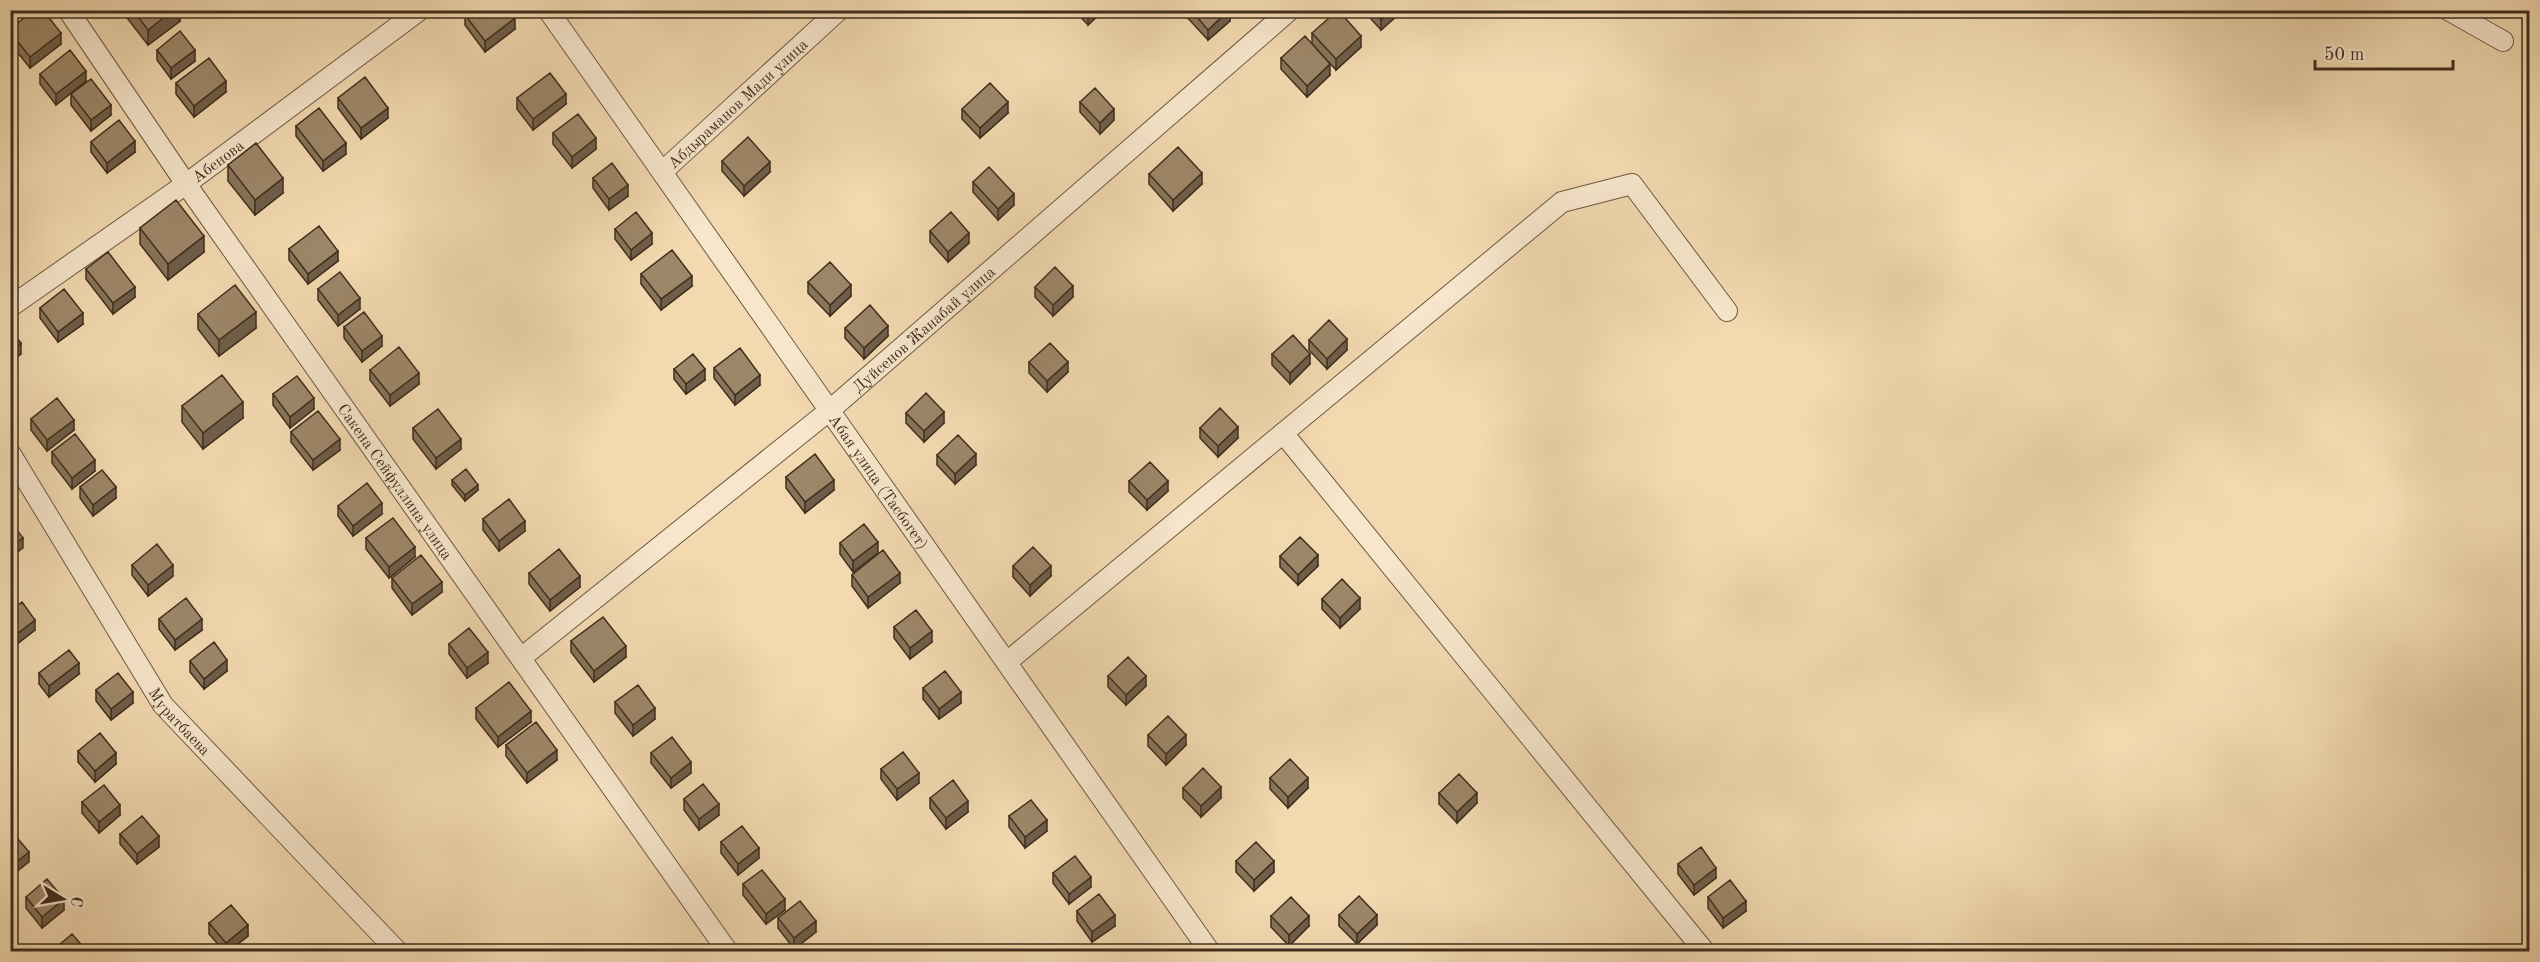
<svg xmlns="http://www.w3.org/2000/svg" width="2540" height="962" font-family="'Old Standard TT',serif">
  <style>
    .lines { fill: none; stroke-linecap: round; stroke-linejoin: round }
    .minor-casing { stroke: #6c5942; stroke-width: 22 }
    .minor { stroke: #f7e6cc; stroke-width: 20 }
    .wall { fill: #87745a; stroke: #402e1d; stroke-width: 1.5 }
    .shaded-wall { fill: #6e5e4a; stroke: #402e1d; stroke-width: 1.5 }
    .building { fill: #9d8769; stroke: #402e1d; stroke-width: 1.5 }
    .labels { text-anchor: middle; stroke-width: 4.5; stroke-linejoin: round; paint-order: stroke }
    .street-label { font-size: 16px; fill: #402e1d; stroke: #f7e6cc }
  </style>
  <rect width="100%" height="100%" fill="#f2d9b0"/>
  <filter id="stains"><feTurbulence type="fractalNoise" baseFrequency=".00333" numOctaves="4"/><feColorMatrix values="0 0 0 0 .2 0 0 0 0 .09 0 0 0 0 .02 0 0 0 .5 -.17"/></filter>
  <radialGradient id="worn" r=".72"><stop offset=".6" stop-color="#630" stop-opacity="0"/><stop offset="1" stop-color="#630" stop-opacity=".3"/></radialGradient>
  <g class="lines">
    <g class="minor-casing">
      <g id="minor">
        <path id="s1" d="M68,10L186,184L728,952"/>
        <path id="s2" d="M548,10L1210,952"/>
        <path d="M2448,10L2503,41"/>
        <path id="s3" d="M662,172L839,10"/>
        <path id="s4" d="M10,307L186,184L420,10"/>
        <path d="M1283,433L1705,952"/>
        <path id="s5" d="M10,453L163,705L398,952"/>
        <path id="s6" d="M521,658L830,410L1290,10"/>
        <path d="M1007,662L1562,202L1632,184L1727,311"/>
      </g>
    </g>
    <use href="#minor" class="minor"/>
  </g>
  <path class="wall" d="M124,10H180V21L148,45L124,14Z
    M1074,10H1104L1088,25Z
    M1183,10H1230V21L1208,40L1183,13Z
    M1363,10H1399V14L1381,30Z
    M465,15L515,29L485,52L465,25Z
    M10,29L61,44L30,68L10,43Z
    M1312,33L1361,47L1336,70L1312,44Z
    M157,50L195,61L171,79L157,60Z
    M1281,58L1330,75L1307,97L1281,69Z
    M40,74L86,81L56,105L40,84Z
    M176,83L226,92L194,117L176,94Z
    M71,94L111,115L91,131L71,105Z
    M338,98L388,118L361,139L338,108Z
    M517,98L566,104L533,130L517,109Z
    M1080,102L1114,120L1100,134L1080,112Z
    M962,109L1008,113L980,138L962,119Z
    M296,126L346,154L323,171L296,136Z
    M553,133L596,149L572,168L553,144Z
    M91,142L135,152L107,173L91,152Z
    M722,161L770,172L744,196L722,171Z
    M228,165L283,193L255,215L228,181Z
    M1149,174L1202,184L1173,211L1149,184Z
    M593,178L628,196L609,210L593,188Z
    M973,182L1014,205L998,220L973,192Z
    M140,228L204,252L168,280L140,244Z
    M615,229L652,244L631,260L615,239Z
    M930,231L969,243L948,262L930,242Z
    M289,249L338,261L308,284L289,260Z
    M86,269L135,297L113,314L86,279Z
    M641,274L692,286L661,310L641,284Z
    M808,282L851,296L830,316L808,293Z
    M1035,287L1073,297L1053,316L1035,297Z
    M318,289L360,309L338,326L318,300Z
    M40,308L83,324L58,342L40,318Z
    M198,314L256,328L219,356L198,329Z
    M344,327L382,346L362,362L344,338Z
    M845,328L888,336L864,359L845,338Z
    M1309,340L1347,350L1327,369L1309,350Z
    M1272,354L1310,364L1290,384L1272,365Z
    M1029,362L1068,372L1047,392L1029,373Z
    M714,368L760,385L735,405L714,378Z
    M674,369L705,380L686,394L674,379Z
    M370,370L419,384L390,406L370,380Z
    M273,394L314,409L290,428L273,405Z
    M182,406L243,418L203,449L182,422Z
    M906,413L944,423L924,442L906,423Z
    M31,419L74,430L47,451L31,430Z
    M413,428L461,449L436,469L413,439Z
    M1200,428L1238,438L1218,457L1200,438Z
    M291,432L340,450L313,470L291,442Z
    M52,452L95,471L72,489L52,463Z
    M937,455L976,465L955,484L937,465Z
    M786,477L834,490L805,513L786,488Z
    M452,480L478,490L465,501L452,485Z
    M1129,481L1168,491L1147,510L1129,492Z
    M80,487L116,498L93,516L80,498Z
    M338,506L382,514L353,536L338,516Z
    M483,519L525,531L499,551L483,530Z
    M366,538L415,557L389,578L366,549Z
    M840,543L878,553L853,572L840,554Z
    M1280,556L1318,566L1298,585L1280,567Z
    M132,565L173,576L148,596L132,575Z
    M1013,566L1051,576L1030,596L1013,577Z
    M529,573L580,587L550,611L529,584Z
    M852,575L900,583L868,608L852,586Z
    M392,578L442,592L412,615L392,588Z
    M1322,599L1360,609L1340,628L1322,609Z
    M10,611L35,630L17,644L10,637Z
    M159,619L202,630L175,650L159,629Z
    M894,627L932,642L910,659L894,638Z
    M571,641L626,657L594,682L571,652Z
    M449,644L488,663L467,678L449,654Z
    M190,661L227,671L204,689L190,672Z
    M39,673L79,674L49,697L39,684Z
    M1108,676L1146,686L1126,705L1108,687Z
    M923,688L961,703L939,719L923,699Z
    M96,690L133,703L111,720L96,701Z
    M615,702L655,719L633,736L615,713Z
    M476,708L531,722L498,747L476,719Z
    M1148,735L1186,745L1166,765L1148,746Z
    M506,745L557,760L527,783L506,756Z
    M78,751L116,764L95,782L78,762Z
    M651,753L691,773L671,788L651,763Z
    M881,769L919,783L897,800L881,779Z
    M1270,778L1308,788L1288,808L1270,789Z
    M1183,788L1221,798L1201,817L1183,798Z
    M1439,793L1477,803L1457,823L1439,804Z
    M930,798L968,812L946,829L930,808Z
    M684,799L719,815L699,830L684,810Z
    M82,802L120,815L99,833L82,813Z
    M1009,816L1047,831L1025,848L1009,827Z
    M120,834L159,847L137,864L120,844Z
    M721,842L759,858L738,875L721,853Z
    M1236,861L1274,872L1254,891L1236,872Z
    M1678,864L1716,878L1694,895L1678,874Z
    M1053,873L1091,887L1069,904L1053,883Z
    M743,884L785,910L766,924L743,895Z
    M26,897L64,910L42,928L26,908Z
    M1708,897L1746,911L1723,928L1708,908Z
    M1077,911L1115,926L1092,942L1077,921Z
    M1339,915L1377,925L1357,944L1339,926Z
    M1271,916L1309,926L1289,946L1271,927Z
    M778,918L816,932L794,949L778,928Z
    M209,923L248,936L229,951H224L209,934Z"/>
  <path class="shaded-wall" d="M173,10H180V21L148,45V30Z
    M1092,10H1104L1088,25V15Z
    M1230,10V21L1208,40V30Z
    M1391,10H1399V14L1381,30V20Z
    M515,18V29L485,52V41Z
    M61,33V44L30,68V57Z
    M1361,36V47L1336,70V59Z
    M195,50V61L171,79V68Z
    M1330,64V75L1307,97V86Z
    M86,71V81L56,105V94Z
    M226,81V92L194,117V106Z
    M566,94V104L533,130V119Z
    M1008,102V113L980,138V128Z
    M111,105V115L91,131V120Z
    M388,108V118L361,139V128Z
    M1114,109V120L1100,134V123Z
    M596,138V149L572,168V157Z
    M135,141V152L107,173V163Z
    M346,143V154L323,171V161Z
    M770,162V172L744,196V186Z
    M1202,173V184L1173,211V200Z
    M283,178V193L255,215V200Z
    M628,185V196L609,210V199Z
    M1014,194V205L998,220V209Z
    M652,233V244L631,260V250Z
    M969,233V243L948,262V252Z
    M204,236V252L168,280V264Z
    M338,251V261L308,284V274Z
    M692,276V286L661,310V299Z
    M851,285V296L830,316V305Z
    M1073,286V297L1053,316V305Z
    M135,287V297L113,314V303Z
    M360,298V309L338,326V315Z
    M256,312V328L219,356V340Z
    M83,313V324L58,342V332Z
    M888,326V336L864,359V348Z
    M382,336V346L362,362V351Z
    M1347,339V350L1327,369V359Z
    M21,343V354L10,362V351Z
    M1310,354V364L1290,384V373Z
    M1068,362V372L1047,392V381Z
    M705,369V380L686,394V384Z
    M419,373V384L390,406V395Z
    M760,375V385L735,405V395Z
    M314,398V409L290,428V417Z
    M243,402V418L203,449V433Z
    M944,412V423L924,442V431Z
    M74,420V430L47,451V440Z
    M1238,427V438L1218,457V446Z
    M340,439V450L313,470V460Z
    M461,439V449L436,469V458Z
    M976,454V465L955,484V474Z
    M95,460V471L72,489V478Z
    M834,480V490L805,513V502Z
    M1168,481V491L1147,510V500Z
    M478,485V490L465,501V495Z
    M116,487V498L93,516V505Z
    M382,503V514L353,536V526Z
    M525,521V531L499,551V541Z
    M23,538V548L10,558V547Z
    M878,542V553L853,572V561Z
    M415,547V557L389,578V567Z
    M1318,555V566L1298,585V575Z
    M173,565V576L148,596V585Z
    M1051,566V576L1030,596V585Z
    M900,573V583L868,608V597Z
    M580,576V587L550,611V600Z
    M442,582V592L412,615V604Z
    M1360,598V609L1340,628V618Z
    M202,619V630L175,650V640Z
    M35,620V630L17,644V634Z
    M932,631V642L910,659V648Z
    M626,646V657L594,682V671Z
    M488,652V663L467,678V668Z
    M227,660V671L204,689V679Z
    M79,663V674L49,697V686Z
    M1146,676V686L1126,705V695Z
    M133,692V703L111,720V709Z
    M961,692V703L939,719V709Z
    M655,708V719L633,736V725Z
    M531,711V722L498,747V737Z
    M1186,735V745L1166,765V754Z
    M557,750V760L527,783V773Z
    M116,753V764L95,782V771Z
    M691,762V773L671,788V778Z
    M919,773V783L897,800V789Z
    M1308,778V788L1288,808V797Z
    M1221,787V798L1201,817V806Z
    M1477,793V803L1457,823V812Z
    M968,801V812L946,829V818Z
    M719,804V815L699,830V819Z
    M120,805V815L99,833V822Z
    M1047,820V831L1025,848V837Z
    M159,836V847L137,864V854Z
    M759,848V858L738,875V864Z
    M29,852V862L10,877V867Z
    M1274,861V872L1254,891V880Z
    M1716,868V878L1694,895V885Z
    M1091,877V887L1069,904V894Z
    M64,899V910L42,928V917Z
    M785,899V910L766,924V914Z
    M1746,901V911L1723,928V918Z
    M1115,915V926L1092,942V932Z
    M1377,915V925L1357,944V934Z
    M1309,916V926L1289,946V935Z
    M816,921V932L794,949V938Z
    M248,925V936L229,951H226V943Z"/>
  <path class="building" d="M34,10H43L61,33L30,57L10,32V29Z
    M133,10H173L148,30Z
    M470,10H510L515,18L485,41L465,15Z
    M1084,10H1092L1088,15Z
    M1191,10H1229L1208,30Z
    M1338,10L1361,36L1336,59L1312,33Z
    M1373,10H1391L1381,20Z
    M180,31L195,50L171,68L157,50Z
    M1305,36L1330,64L1307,86L1281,58Z
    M70,50L86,71L56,94L40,74Z
    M209,58L226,81L194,106L176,83Z
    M550,73L566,94L533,119L517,98Z
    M365,77L388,108L361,128L338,98Z
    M91,79L111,105L91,120L71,94Z
    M990,83L1008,102L980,128L962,109Z
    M1095,88L1114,109L1100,123L1080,102Z
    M319,108L346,143L323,161L296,126Z
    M578,114L596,138L572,157L553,133Z
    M119,120L135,141L107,163L91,142Z
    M748,137L770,162L744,186L722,161Z
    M256,143L283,178L255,200L228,165Z
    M1178,147L1202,173L1173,200L1149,174Z
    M612,163L628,185L609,199L593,178Z
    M989,167L1014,194L998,209L973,182Z
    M176,200L204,236L168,264L140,228Z
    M636,212L652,233L631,250L615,229Z
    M951,212L969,233L948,252L930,231Z
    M319,226L338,251L308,274L289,249Z
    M672,250L692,276L661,299L641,274Z
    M108,252L135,287L113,303L86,269Z
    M830,262L851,285L830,305L808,282Z
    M1055,267L1073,286L1053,305L1035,287Z
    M340,272L360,298L338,315L318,289Z
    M235,285L256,312L219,340L198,314Z
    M64,289L83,313L58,332L40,308Z
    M870,305L888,326L864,348L845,328Z
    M364,312L382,336L362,351L344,327Z
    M1329,320L1347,339L1327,359L1309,340Z
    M10,329L21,343L10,351Z
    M1293,335L1310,354L1290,373L1272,354Z
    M1050,343L1068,362L1047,381L1029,362Z
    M399,347L419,373L390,395L370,370Z
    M740,348L760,375L735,395L714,368Z
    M693,354L705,369L686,384L674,369Z
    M222,375L243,402L203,433L182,406Z
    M297,376L314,398L290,417L273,394Z
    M926,393L944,412L924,431L906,413Z
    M57,398L74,420L47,440L31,419Z
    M1220,408L1238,427L1218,446L1200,428Z
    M438,409L461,439L436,458L413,428Z
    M318,411L340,439L313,460L291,432Z
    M75,434L95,460L72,478L52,452Z
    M958,435L976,454L955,474L937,455Z
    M815,454L834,480L805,502L786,477Z
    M1150,462L1168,481L1147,500L1129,481Z
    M466,469L478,485L465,495L452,480Z
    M102,470L116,487L93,505L80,487Z
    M367,483L382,503L353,526L338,506Z
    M509,499L525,521L499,541L483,519Z
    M393,518L415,547L389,567L366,538Z
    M10,521L23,538L10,547Z
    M864,524L878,542L853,561L840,543Z
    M1300,537L1318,555L1298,575L1280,556Z
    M157,544L173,565L148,585L132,565Z
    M1033,547L1051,566L1030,585L1013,566Z
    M559,549L580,576L550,600L529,573Z
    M883,550L900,573L868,597L852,575Z
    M421,555L442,582L412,604L392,578Z
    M1342,579L1360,598L1340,618L1322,599Z
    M186,598L202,619L175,640L159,619Z
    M22,602L35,620L17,634L10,626V611Z
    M916,610L932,631L910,648L894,627Z
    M603,617L626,646L594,671L571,641Z
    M469,628L488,652L467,668L449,644Z
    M214,642L227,660L204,679L190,661Z
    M69,650L79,663L49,686L39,673Z
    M1128,657L1146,676L1126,695L1108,676Z
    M945,671L961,692L939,709L923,688Z
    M118,673L133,692L111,709L96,690Z
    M509,682L531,711L498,737L476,708Z
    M638,685L655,708L633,725L615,702Z
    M1168,716L1186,735L1166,754L1148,735Z
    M536,722L557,750L527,773L506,745Z
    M100,733L116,753L95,771L78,751Z
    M672,737L691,762L671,778L651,753Z
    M903,752L919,773L897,789L881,769Z
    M1290,759L1308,778L1288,797L1270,778Z
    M1203,768L1221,787L1201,806L1183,788Z
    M1459,774L1477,793L1457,812L1439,793Z
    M953,780L968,801L946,818L930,798Z
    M703,784L719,804L699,819L684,799Z
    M104,785L120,805L99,822L82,802Z
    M1031,800L1047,820L1025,837L1009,816Z
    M142,816L159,836L137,854L120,834Z
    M742,826L759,848L738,864L721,842Z
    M12,832L29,852L10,867V833Z
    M1256,842L1274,861L1254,880L1236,861Z
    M1701,847L1716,868L1694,885L1678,864Z
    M1075,856L1091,877L1069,894L1053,873Z
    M762,870L785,899L766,914L743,884Z
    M47,879L64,899L42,917L26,897Z
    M1730,880L1746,901L1723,918L1708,897Z
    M1099,894L1115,915L1092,932L1077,911Z
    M1359,896L1377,915L1357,934L1339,915Z
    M1291,897L1309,916L1289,935L1271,916Z
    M800,901L816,921L794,938L778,918Z
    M231,905L248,925L226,943L209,923Z
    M72,934L87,951H52Z
    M1130,944L1135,951H1120Z"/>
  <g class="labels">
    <g class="street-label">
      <text dy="6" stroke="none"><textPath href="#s3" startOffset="102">Абдыраманов Мади улица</textPath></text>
      <text dy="6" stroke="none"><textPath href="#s4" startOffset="254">Абенова</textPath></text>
      <text dy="6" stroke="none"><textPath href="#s6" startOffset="520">Дуйсенов Жанабай улица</textPath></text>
      <text dy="6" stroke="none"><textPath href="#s2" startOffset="576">Абая улица (Тасбогет)</textPath></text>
      <text dy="6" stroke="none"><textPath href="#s1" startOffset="574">Сакена Сейфуллина улица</textPath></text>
      <text dy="6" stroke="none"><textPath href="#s5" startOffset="318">Муратбаева</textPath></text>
    </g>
  </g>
  <rect width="2540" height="962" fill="none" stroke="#f2d9b0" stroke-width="36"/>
  <rect x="12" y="12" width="2516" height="938" fill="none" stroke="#402e1d" stroke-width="3"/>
  <rect x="18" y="18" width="2504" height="926" fill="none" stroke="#402e1d" stroke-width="1.5"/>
  <g transform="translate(63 899) rotate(101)" stroke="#f7e6cc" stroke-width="4.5" paint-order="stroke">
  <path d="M0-4.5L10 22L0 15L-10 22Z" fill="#402e1d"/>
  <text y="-9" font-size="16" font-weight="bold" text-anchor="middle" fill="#402e1d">С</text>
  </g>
  <path d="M2315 60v9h138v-9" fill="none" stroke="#402e1d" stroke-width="3"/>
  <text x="2324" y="60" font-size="18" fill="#402e1d" stroke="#f7e6cc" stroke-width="4.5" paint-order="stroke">50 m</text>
  <rect width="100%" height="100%" filter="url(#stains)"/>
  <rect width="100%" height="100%" fill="url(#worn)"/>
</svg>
